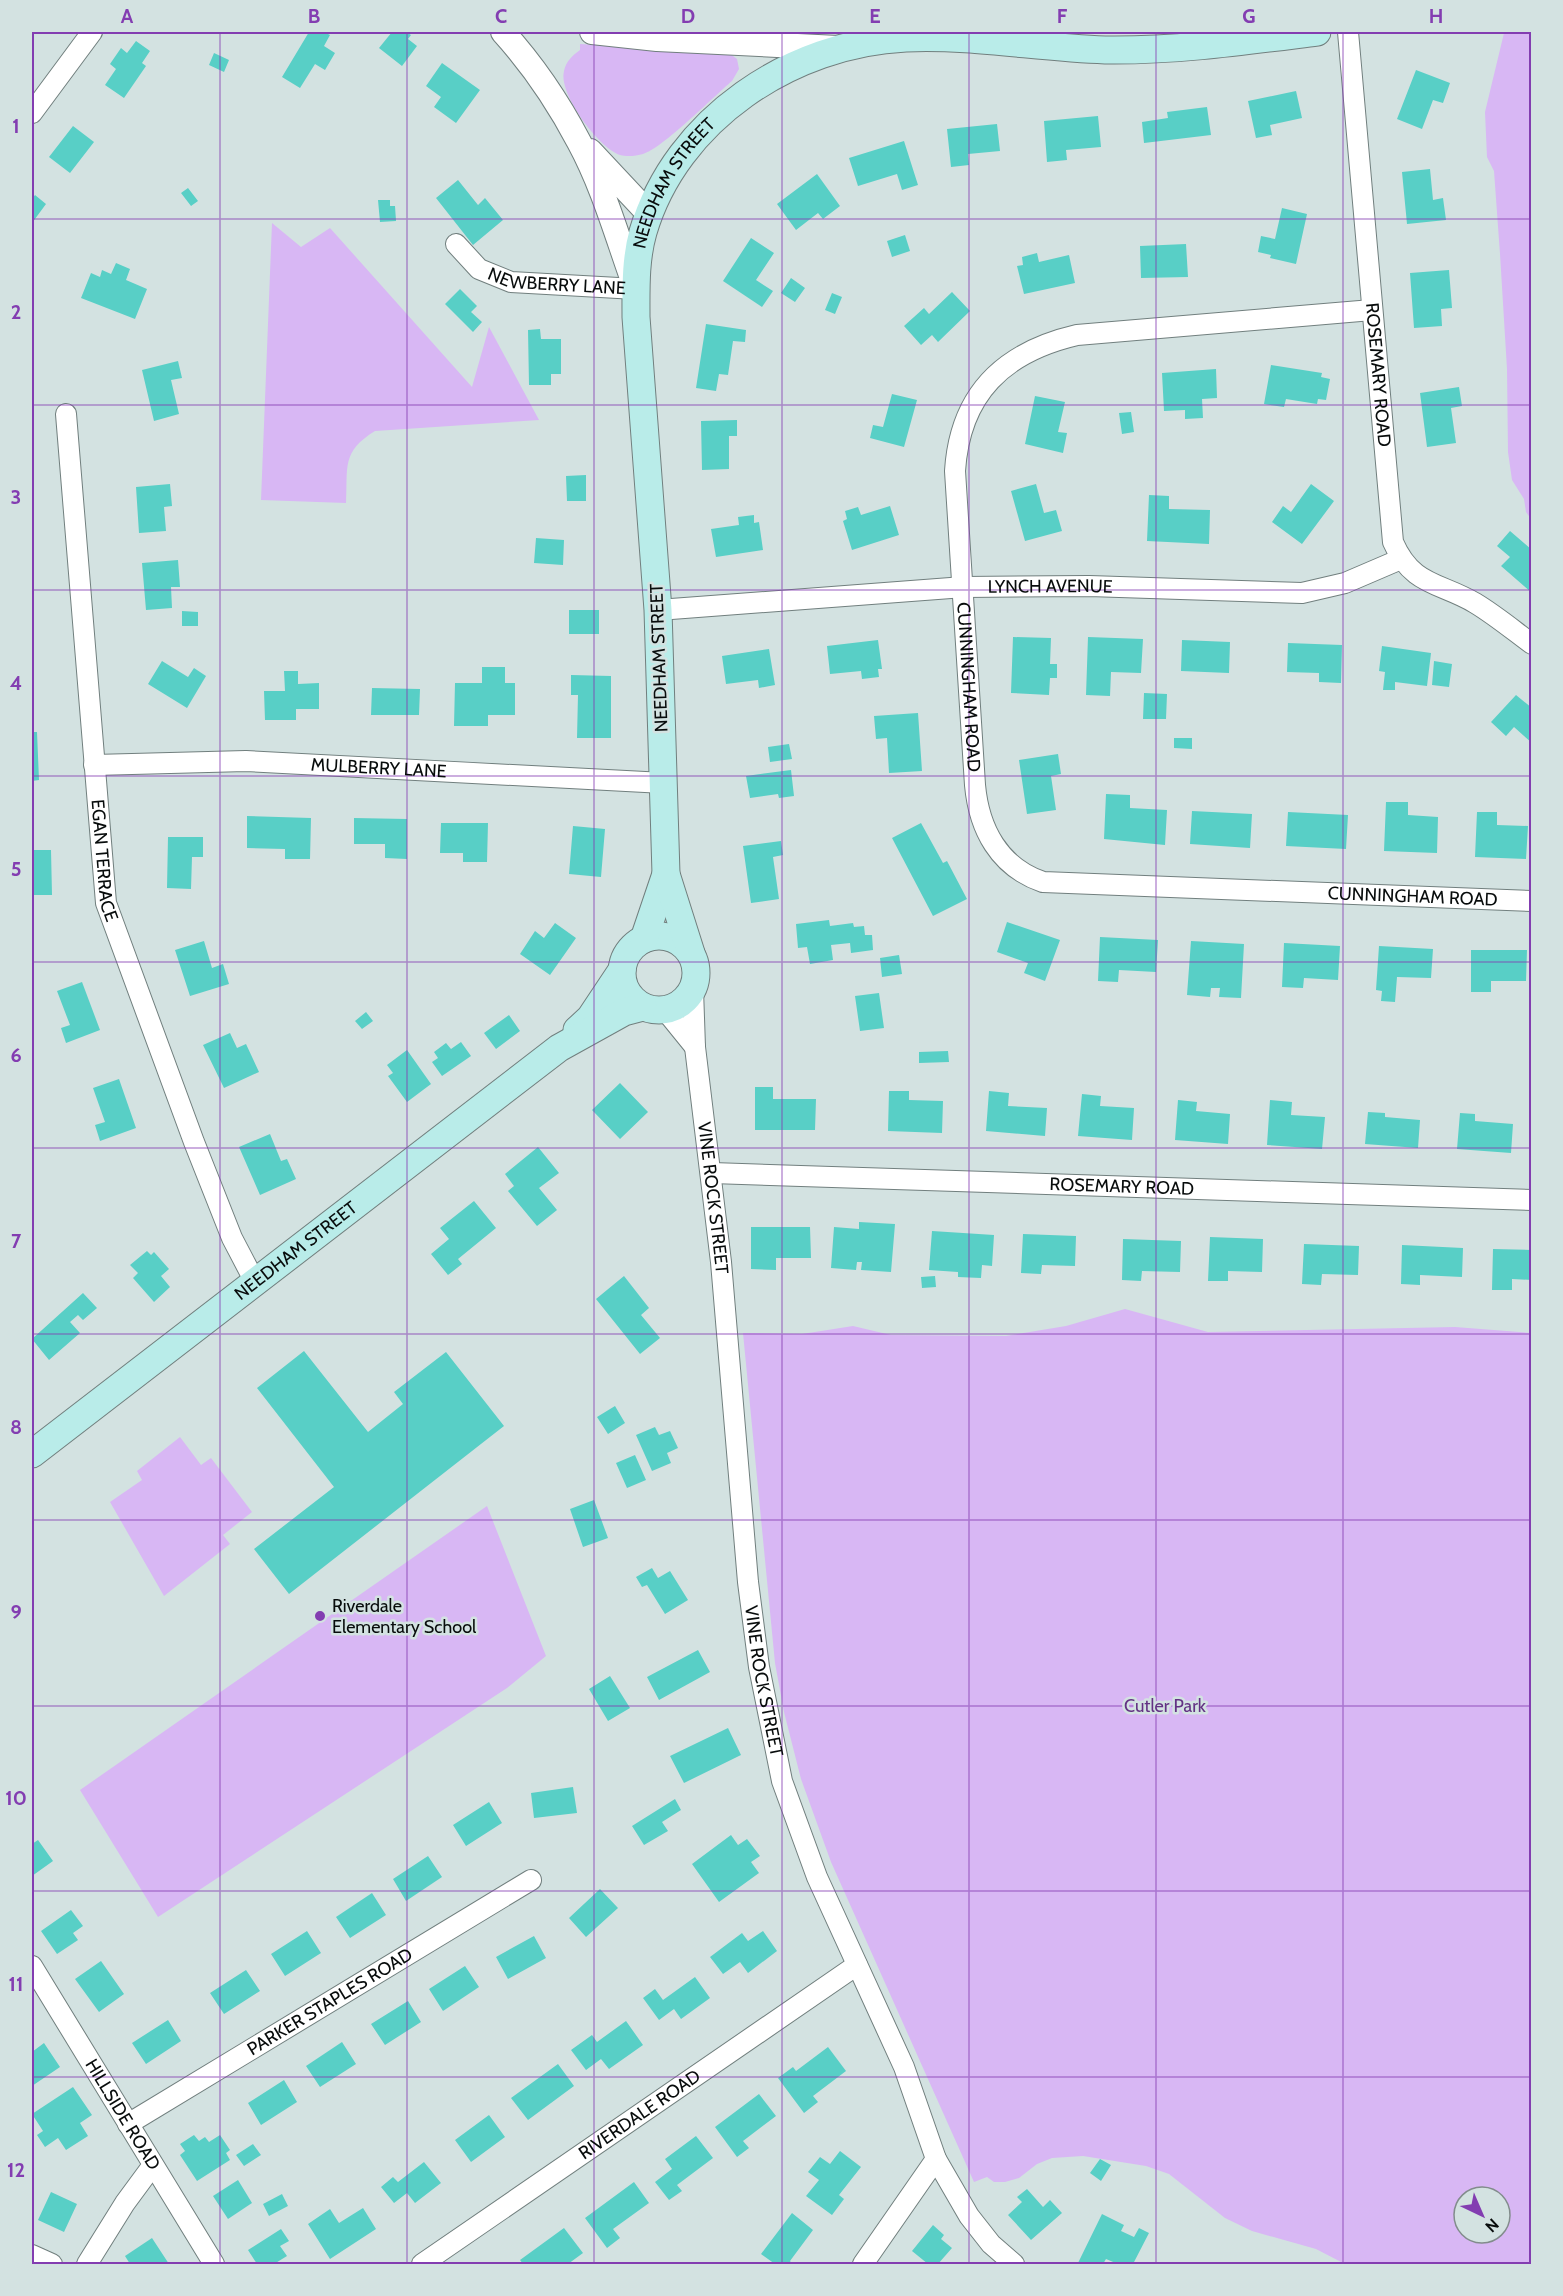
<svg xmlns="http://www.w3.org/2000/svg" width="1563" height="2296" font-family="Cabin,sans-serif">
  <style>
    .green { fill: #d8b7f4; fill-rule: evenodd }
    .building { fill: #58cfc6 }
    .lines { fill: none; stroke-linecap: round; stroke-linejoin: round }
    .minor-casing { stroke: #717f7e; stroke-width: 22 }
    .tertiary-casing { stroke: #717f7e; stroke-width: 26 }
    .secondary-casing { stroke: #717f7e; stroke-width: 29 }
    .minor { stroke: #fff; stroke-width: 20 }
    .tertiary { stroke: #fff; stroke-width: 24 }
    .secondary { stroke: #b9ece9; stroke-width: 27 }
    .grid { fill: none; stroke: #833db1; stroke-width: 1.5; stroke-opacity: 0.55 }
    .poi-dot { fill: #833db1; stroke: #d3e2e1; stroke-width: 2 }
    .labels { text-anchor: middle; stroke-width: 5; stroke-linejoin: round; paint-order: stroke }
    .street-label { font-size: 18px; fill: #080c0c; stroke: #d3e2e1 }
    .poi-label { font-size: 18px; fill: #080c0c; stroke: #d3e2e1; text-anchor: start }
    .park-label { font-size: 18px; fill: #633284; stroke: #d3e2e1 }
    .neatline { fill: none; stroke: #833db1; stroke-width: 2 }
    .grid-label { font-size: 20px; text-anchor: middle; font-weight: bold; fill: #833db1 }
  </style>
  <rect width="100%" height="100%" fill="#d3e2e1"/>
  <path class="green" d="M1532,32V518L1531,519L1526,512L1524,499L1512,480L1508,452L1507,369L1500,254L1494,171L1487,157L1485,112L1504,33Z
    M580,44L729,53L737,59L739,69L732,81C713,97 663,148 643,154C636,156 627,157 620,155C599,148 558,94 564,71C566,61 573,55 580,50Z
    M272,223L301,247L330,228L472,387L489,327L539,420L375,431C341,452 348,467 346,503L261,500Z
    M1125,1309L1208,1332L1455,1327L1531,1333V2264H1345L1316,2249L1252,2231L1225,2218L1169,2174L1146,2166L1083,2156L1052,2158L1037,2164L1019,2178L1005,2182H994L987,2177L974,2182L831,1862L801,1779L784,1712L775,1663L743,1333L802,1334L853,1326L891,1335L1006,1336L1066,1326ZM1464,2197H1500V2233H1464Z
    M180,1437L201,1465L211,1458L252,1512L223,1535L230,1544L164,1596L110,1502L142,1480L137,1471Z
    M487,1506L546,1656L507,1688L158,1917L80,1790Z"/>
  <path class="building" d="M309,32H324L330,35L324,46L335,53L325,70L315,64L300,88L282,77Z
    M392,32H406L411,35L408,39L417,46L402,66L379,48Z
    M136,41L150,51L142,63L146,66L124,98L105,85L116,69L110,64L121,48L127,53Z
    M214,53L229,60L224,72L209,65Z
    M442,63L480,90L456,123L434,107L441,97L426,86Z
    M1416,70L1450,83L1443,103L1433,100L1422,129L1397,119Z
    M1296,91L1302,118L1270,125L1272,135L1256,138L1248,101Z
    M1207,107L1211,135L1144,143L1142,122L1168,118L1167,112Z
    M1098,116L1101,147L1066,150L1067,160L1047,162L1044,121Z
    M997,124L1000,151L968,154L969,165L951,167L947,129Z
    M73,126L94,142L70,173L49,157Z
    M904,141L918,185L902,190L897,174L858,186L849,158Z
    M1430,169L1433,200L1443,198L1446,220L1407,224L1402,172Z
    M817,174L840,206L823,219L818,213L796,230L777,204Z
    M458,180L478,205L485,198L503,220L473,245L436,198Z
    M188,188L198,201L191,206L181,193Z
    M35,195L46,204L32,223V199Z
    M378,200H390V206H395L396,221L380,222Z
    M1282,208L1307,214L1296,264L1270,258L1271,255L1258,252L1261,236L1275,239Z
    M905,235L910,251L892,257L887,241Z
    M751,238L774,253L756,280L773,291L762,307L723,281Z
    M1186,244L1188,277L1141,278L1140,246Z
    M1037,253L1039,262L1069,255L1075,283L1024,294L1017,266L1023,265L1022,257Z
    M116,263L130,269L126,280L147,289L135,319L81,298L91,273L100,277L102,270L111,274Z
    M1449,270L1452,308L1441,309L1442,326L1414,328L1410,273Z
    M791,278L805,288L795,302L781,293Z
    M460,289L477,306L471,312L482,322L473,332L445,304Z
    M952,292L970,311L938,342L932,335L921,345L904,326L924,308L929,314Z
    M832,293L842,297L835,314L825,310Z
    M706,324L746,330L745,342L733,341L728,375L719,374L716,391L696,388Z
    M540,329L541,339H561V374H551V385H529L528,330Z
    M178,361L182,378L171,380L179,414L154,421L142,370Z
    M1271,365L1322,373L1321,377L1330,379L1326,400L1318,399L1317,404L1286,399L1284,407L1264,404Z
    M1216,369L1217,398L1202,399L1203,418L1185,419V410L1164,411L1162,373Z
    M1459,387L1462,406L1451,408L1456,443L1427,447L1420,393Z
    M892,394L917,400L904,447L870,438L873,425L883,427Z
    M1035,396L1065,402L1058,432L1067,433L1063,453L1025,444Z
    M1131,412L1134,432L1122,434L1119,413Z
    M737,420V436H729V469L702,470L701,421Z
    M586,475V501H567L566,476Z
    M170,484L172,506L164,507L166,531L139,533L136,487Z
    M1036,484L1044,513L1056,510L1062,531L1025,541L1011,491Z
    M1311,484L1334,501L1302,544L1272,522L1283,506L1291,512Z
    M1149,495L1169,496V509L1210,510L1209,544L1147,541Z
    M890,506L899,535L852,550L843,521L847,519L845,511L858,507L861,515Z
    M754,515V523L759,522L763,550L716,557L711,529L739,525L738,517Z
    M1510,531L1532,550V593L1501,566L1510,557L1497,546Z
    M536,538L564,540L563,565L534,563Z
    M178,560L180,587H171L172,608L146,610L142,563Z
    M569,610H599V634H569Z
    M182,611L198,612V626H182Z
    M1013,637L1051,638L1050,664H1057V678H1050L1049,695L1011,693Z
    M1088,637L1143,639L1141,673L1111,672L1110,696L1086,695Z
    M878,640L882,669H878L879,677L862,679L861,671L830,674L827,646Z
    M1182,640L1230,642L1229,673L1181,671Z
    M1288,643L1342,645L1341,683L1319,682V673L1287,672Z
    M1382,646L1431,653L1427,686L1395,682V690H1383L1385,672L1379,671Z
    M769,649L775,685L759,688L758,680L726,684L722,656Z
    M162,661L188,677L194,668L206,676L187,708L148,684Z
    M1434,661L1452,664L1449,687L1432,685Z
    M482,667H505V683H515V715H488V726H454L455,683H482Z
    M284,671H298V684L319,683V709H296V720H265L264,691H285Z
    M571,675L611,676V738H577L578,695H571Z
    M372,688L420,689L419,715H371Z
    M1144,693L1167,694L1166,719H1143Z
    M1516,695L1532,708V743L1514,727L1506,736L1491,722Z
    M918,713L922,771L889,773L887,738L876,739L874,716Z
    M32,732H37L39,780L32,781Z
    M1174,738H1192V749L1174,748Z
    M789,744L792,759L770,762L768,747Z
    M1058,754L1061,774L1051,776L1056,810L1027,814L1019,760Z
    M791,770L794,796L779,798L778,794L750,798L746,776Z
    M1106,794L1130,795V808L1167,810L1165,845L1104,839Z
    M1386,802H1408V815L1438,817L1437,853L1384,851Z
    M1192,811L1252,814L1250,848L1190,844Z
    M1288,812L1348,815L1346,849L1286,846Z
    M1477,812H1497V825L1528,826L1526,859L1475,857Z
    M247,816L311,818L310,859H285V849L247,848Z
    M354,818L407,819V859L385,858V844H354Z
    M441,823H488L487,862H463V853H440Z
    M921,823L943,863L947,861L967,899L933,916L892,838Z
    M573,826L605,829L601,877L569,874Z
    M168,837H203V857H192L191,889L167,888Z
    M781,841L783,855L773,857L779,899L751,903L743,846Z
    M32,850H51L52,895H32Z
    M829,920L830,926L853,923L854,927L864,926L865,935H872L873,950L851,953L850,943L831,945L833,960L810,964L807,947L798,948L796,924Z
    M1007,922L1060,940L1045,981L1024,973L1028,963L997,952Z
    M555,923L576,938L550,975L520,954L535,931L544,938Z
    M1100,937L1158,940L1156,972L1119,970L1118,982L1098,981Z
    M204,941L212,968L223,964L229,984L190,996L175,950Z
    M1191,941L1244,944L1241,998L1219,997L1220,988H1211L1210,997L1187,995Z
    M1284,943L1340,946L1338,980L1304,978L1303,988L1282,987Z
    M1379,946L1433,949L1431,978L1397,977L1395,1002L1381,1001L1382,991L1376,990Z
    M1471,950H1527L1526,981H1491V992H1471Z
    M899,955L902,974L882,977L880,958Z
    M82,982L100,1030L66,1043L61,1028L70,1025L57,991Z
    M879,993L884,1028L860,1031L855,996Z
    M366,1012L373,1021L362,1029L355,1021Z
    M509,1015L520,1031L496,1049L484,1033Z
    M230,1033L237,1048L246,1044L259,1072L224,1088L203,1045Z
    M461,1042L471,1056L442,1076L432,1062L438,1058L434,1052L446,1043L451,1049Z
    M407,1050L431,1084L407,1102L388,1076L393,1073L387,1065Z
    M948,1051L949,1062L919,1063V1052Z
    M119,1079L136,1128L100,1141L95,1125L105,1122L93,1088Z
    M620,1083L648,1112L620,1139L592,1110Z
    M755,1087H773V1099H816L815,1130H755Z
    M889,1091H909V1100L943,1101L942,1133L888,1131Z
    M989,1091L1009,1093L1008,1106L1047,1108L1045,1136L986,1131Z
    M1082,1094L1101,1096L1100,1106L1134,1108L1132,1140L1078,1136Z
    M1178,1100L1197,1102L1196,1111L1230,1114L1228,1144L1175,1140Z
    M1270,1100L1292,1102L1291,1115L1325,1117L1322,1149L1267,1145Z
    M1368,1112L1385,1113V1117L1420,1120L1418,1148L1365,1144Z
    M1460,1113L1475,1114V1121L1513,1124L1511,1153L1457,1149Z
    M270,1134L281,1161L287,1159L296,1179L260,1195L239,1147Z
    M538,1147L559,1173L539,1188L557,1210L537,1226L508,1191L514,1186L505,1174Z
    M474,1201L496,1228L458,1259L462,1264L448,1275L431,1254L449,1239L440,1228Z
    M859,1222L895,1224L891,1272L861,1270L862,1262H857L856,1270L831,1268L834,1227L859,1229Z
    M751,1227H810L811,1258H776V1270L751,1269Z
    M932,1231L994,1235L992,1266L982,1265L981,1278L958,1277V1272L929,1270Z
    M1023,1234L1076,1236L1075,1266L1042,1265L1041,1274L1021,1273Z
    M1210,1237L1263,1239L1262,1272L1228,1271V1281H1208Z
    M1123,1239L1181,1241L1180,1272L1142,1271L1141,1281L1122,1280Z
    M1304,1244L1359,1246L1358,1275L1322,1274L1321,1285L1302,1284Z
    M1402,1245L1463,1248L1462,1277L1420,1275V1285L1401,1284Z
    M1493,1249L1532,1250V1280L1512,1279V1290H1492Z
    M147,1251L151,1255L154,1252L169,1269L161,1276L170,1287L154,1302L133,1278L138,1273L130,1265Z
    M624,1276L649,1308L641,1315L660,1338L640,1354L596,1299Z
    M935,1276L936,1287L922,1288L921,1277Z
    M83,1293L97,1308L83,1320L78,1315L70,1322L80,1333L49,1360L32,1339Z
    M304,1351L368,1432L403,1404L394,1392L446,1352L504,1426L289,1594L254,1549L334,1487L257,1388Z
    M615,1406L625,1423L608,1434L597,1417Z
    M655,1427L659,1435L670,1431L678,1448L667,1453L671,1463L652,1471L636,1435Z
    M635,1455L646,1480L627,1488L616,1463Z
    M594,1500L608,1538L583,1547L570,1509Z
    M652,1568L658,1578L670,1571L688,1600L665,1614L647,1585L642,1587L636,1577Z
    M698,1650L710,1672L659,1700L647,1677Z
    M610,1676L630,1708L608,1721L589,1689Z
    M728,1728L741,1755L684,1783L670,1756Z
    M573,1787L577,1813L534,1818L531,1793Z
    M675,1799L681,1810L662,1822L668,1831L644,1845L632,1826Z
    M489,1802L502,1823L466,1846L453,1825Z
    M731,1835L738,1845L747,1839L760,1856L751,1862L759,1873L719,1902L692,1864Z
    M38,1840L53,1861L32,1876V1844Z
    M428,1856L442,1877L406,1901L393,1879Z
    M600,1889L618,1908L586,1937L569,1918Z
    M372,1893L386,1915L350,1938L336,1917Z
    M71,1910L83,1926L73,1933L78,1940L57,1954L41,1931Z
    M307,1931L321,1953L285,1976L271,1954Z
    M763,1931L777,1951L748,1973L740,1962L723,1974L710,1957L742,1933L748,1941Z
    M534,1936L546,1958L508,1979L496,1957Z
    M101,1961L124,1994L99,2012L75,1979Z
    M465,1966L479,1987L443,2011L429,1989Z
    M246,1970L260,1991L224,2014L210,1993Z
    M695,1977L710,1998L681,2019L674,2009L659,2020L643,1998L655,1989L663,2000Z
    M408,2001L421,2022L385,2045L371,2024Z
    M168,2020L181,2041L146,2064L132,2043Z
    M626,2021L643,2045L609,2069L601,2059L586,2070L571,2050L592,2035L597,2042Z
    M342,2042L356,2064L320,2087L306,2066Z
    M44,2043L60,2067L32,2086V2052Z
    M828,2047L846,2071L813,2096L818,2102L804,2113L778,2078L793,2067L796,2071Z
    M558,2064L574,2086L528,2120L511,2098Z
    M284,2080L297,2102L261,2125L248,2103Z
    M73,2087L92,2115L80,2123L88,2136L66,2150L58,2138L45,2147L37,2135L43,2131L32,2114Z
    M759,2094L776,2116L743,2141L749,2148L737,2157L715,2127Z
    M489,2115L505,2137L471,2162L455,2140Z
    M194,2135L199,2141L205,2137L209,2142L220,2135L230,2150L226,2153L230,2160L197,2181L180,2155L185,2151L180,2144Z
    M696,2136L713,2158L677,2185L682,2191L669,2200L655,2182L672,2169L665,2159Z
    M253,2144L261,2155L244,2166L236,2155Z
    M840,2151L861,2167L839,2195L844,2199L832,2215L806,2196L819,2180L808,2172L820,2157L830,2164Z
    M1100,2159L1111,2165L1101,2181L1090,2173Z
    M424,2162L441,2183L415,2203L407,2193L394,2203L381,2187L393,2177L398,2182Z
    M238,2180L252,2203L228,2219L213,2196Z
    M634,2182L649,2203L613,2229L620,2238L607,2248L585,2218Z
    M1027,2189L1043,2207L1050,2200L1062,2213L1031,2240L1008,2215L1022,2202L1017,2197Z
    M51,2192L77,2204L64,2232L38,2220Z
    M282,2194L288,2206L269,2216L263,2204Z
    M363,2208L376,2229L330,2259L308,2224L330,2209L339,2223Z
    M792,2213L813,2230L790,2261L792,2264H775L761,2254Z
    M1102,2214L1124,2225L1121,2231L1134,2237L1139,2228L1149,2233L1133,2264H1118L1106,2259L1103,2264L1078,2263Z
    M933,2225L944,2235L941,2239L952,2248L938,2264H928L912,2251Z
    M564,2228L583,2253L568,2264H523L520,2260Z
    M281,2229L289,2241L280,2246L287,2256L274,2264H257L248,2250Z
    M152,2238L169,2264H130L125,2256Z"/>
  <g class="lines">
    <g class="minor-casing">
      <g id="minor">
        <path id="s1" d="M1348,32L1393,542C1412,586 1439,582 1475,603C1495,615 1513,630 1532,644"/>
        <path d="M32,113L92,32"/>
        <path id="s2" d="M456,244L479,269L511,282L636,289"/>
        <path id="s3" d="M1372,310L1077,335C1004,352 960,393 955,471L975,785C979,829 999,867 1043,882L1532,901"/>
        <path id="s4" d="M66,414L106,903L194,1142L232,1238L255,1282"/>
        <path id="s5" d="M658,610L964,587L1089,586L1302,593L1345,583L1401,559"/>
        <path id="s6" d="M94,765L246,761L664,783"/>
        <path id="s7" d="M693,989L695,1047L721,1262L748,1582L759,1667L782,1781L817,1877L904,2067L936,2159L969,2216L991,2244L1014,2264"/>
        <path d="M665,1010L695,1047"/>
        <path id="s8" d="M712,1173L1532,1200"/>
        <path id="s9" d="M32,1966L214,2264"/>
        <path id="s10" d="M128,2124L531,1880"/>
        <path d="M32,2255L52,2264"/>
        <path d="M87,2264L125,2203L153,2165"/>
        <path id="s11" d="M422,2264L857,1965"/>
        <path d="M863,2264L936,2159"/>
      </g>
    </g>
    <g class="tertiary-casing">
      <path id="tertiary" d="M503,32C532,64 559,104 579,142C604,188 618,240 636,289
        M592,32L657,39L838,48
        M590,151L649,214"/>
    </g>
    <g class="secondary-casing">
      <g id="secondary">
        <circle cx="659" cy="973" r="37"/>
        <path d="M644,939L666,874"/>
        <path id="s12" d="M691,953L666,874L658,610L636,317C636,289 635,260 643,232C676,119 792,43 906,38C973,35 1039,48 1105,50C1176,51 1246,41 1317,32"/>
        <path d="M577,1030L590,1018L622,970"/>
        <path id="s13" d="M32,1454L559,1048L624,1012L643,1007"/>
      </g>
    </g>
    <use href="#minor" class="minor"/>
    <use href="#tertiary" class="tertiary"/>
    <use href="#secondary" class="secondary"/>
  </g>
  <path class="grid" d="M220,32V2264M407,32V2264M594,32V2264M782,32V2264M969,32V2264M1156,32V2264M1343,32V2264M32,219H1532M32,405H1532M32,590H1532M32,776H1532M32,962H1532M32,1148H1532M32,1334H1532M32,1520H1532M32,1706H1532M32,1891H1532M32,2077H1532"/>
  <circle class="poi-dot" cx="320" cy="1616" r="6"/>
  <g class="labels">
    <g class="street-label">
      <text dy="6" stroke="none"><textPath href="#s12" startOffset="784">NEEDHAM STREET</textPath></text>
      <text dy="6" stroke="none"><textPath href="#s2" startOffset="114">NEWBERRY LANE</textPath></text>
      <text dy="6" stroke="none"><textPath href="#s1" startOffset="344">ROSEMARY ROAD</textPath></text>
      <text dy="6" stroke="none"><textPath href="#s5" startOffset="393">LYNCH AVENUE</textPath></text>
      <text transform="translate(659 658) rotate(-92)" y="6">NEEDHAM STREET</text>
      <text dy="6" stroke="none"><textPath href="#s3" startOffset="711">CUNNINGHAM ROAD</textPath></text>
      <text dy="6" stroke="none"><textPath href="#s6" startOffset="285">MULBERRY LANE</textPath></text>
      <text dy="6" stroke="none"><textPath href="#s4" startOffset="448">EGAN TERRACE</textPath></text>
      <text dy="6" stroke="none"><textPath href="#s3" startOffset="1305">CUNNINGHAM ROAD</textPath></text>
      <text dy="6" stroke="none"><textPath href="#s8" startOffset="410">ROSEMARY ROAD</textPath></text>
      <text dy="6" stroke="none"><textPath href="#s7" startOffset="210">VINE ROCK STREET</textPath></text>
      <text dy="6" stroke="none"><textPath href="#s13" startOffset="333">NEEDHAM STREET</textPath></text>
      <text dy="6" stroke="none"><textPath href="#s7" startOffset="696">VINE ROCK STREET</textPath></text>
      <text dy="6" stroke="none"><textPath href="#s10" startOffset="236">PARKER STAPLES ROAD</textPath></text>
      <text dy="6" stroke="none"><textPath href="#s9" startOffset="174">HILLSIDE ROAD</textPath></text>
      <text dy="6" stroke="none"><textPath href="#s11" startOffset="264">RIVERDALE ROAD</textPath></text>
    </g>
    <g class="poi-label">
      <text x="332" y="1612">Riverdale<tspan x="332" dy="21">Elementary School</tspan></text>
    </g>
    <g class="park-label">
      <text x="1165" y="1712">Cutler Park</text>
    </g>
  </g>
  <rect width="1563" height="2296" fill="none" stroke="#d3e2e1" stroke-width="66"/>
  <g transform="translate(1482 2215) rotate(136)"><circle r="28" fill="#d3e2e1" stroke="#828c8c" stroke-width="1.5"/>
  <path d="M0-4.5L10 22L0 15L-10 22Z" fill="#833db1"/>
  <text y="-9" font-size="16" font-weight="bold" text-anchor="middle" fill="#080c0c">N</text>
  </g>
  <rect x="33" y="33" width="1497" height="2230" class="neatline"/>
  <g class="grid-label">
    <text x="127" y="23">A</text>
    <text x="314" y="23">B</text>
    <text x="501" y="23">C</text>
    <text x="688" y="23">D</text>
    <text x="875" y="23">E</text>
    <text x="1062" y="23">F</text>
    <text x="1249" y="23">G</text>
    <text x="1436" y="23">H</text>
    <text x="16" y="133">1</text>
    <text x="16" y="319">2</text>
    <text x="16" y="504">3</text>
    <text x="16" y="690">4</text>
    <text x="16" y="876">5</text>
    <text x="16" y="1062">6</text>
    <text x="16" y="1248">7</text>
    <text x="16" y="1434">8</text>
    <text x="16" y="1619">9</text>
    <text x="16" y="1805">10</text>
    <text x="16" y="1991">11</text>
    <text x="16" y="2177">12</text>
  </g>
</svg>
